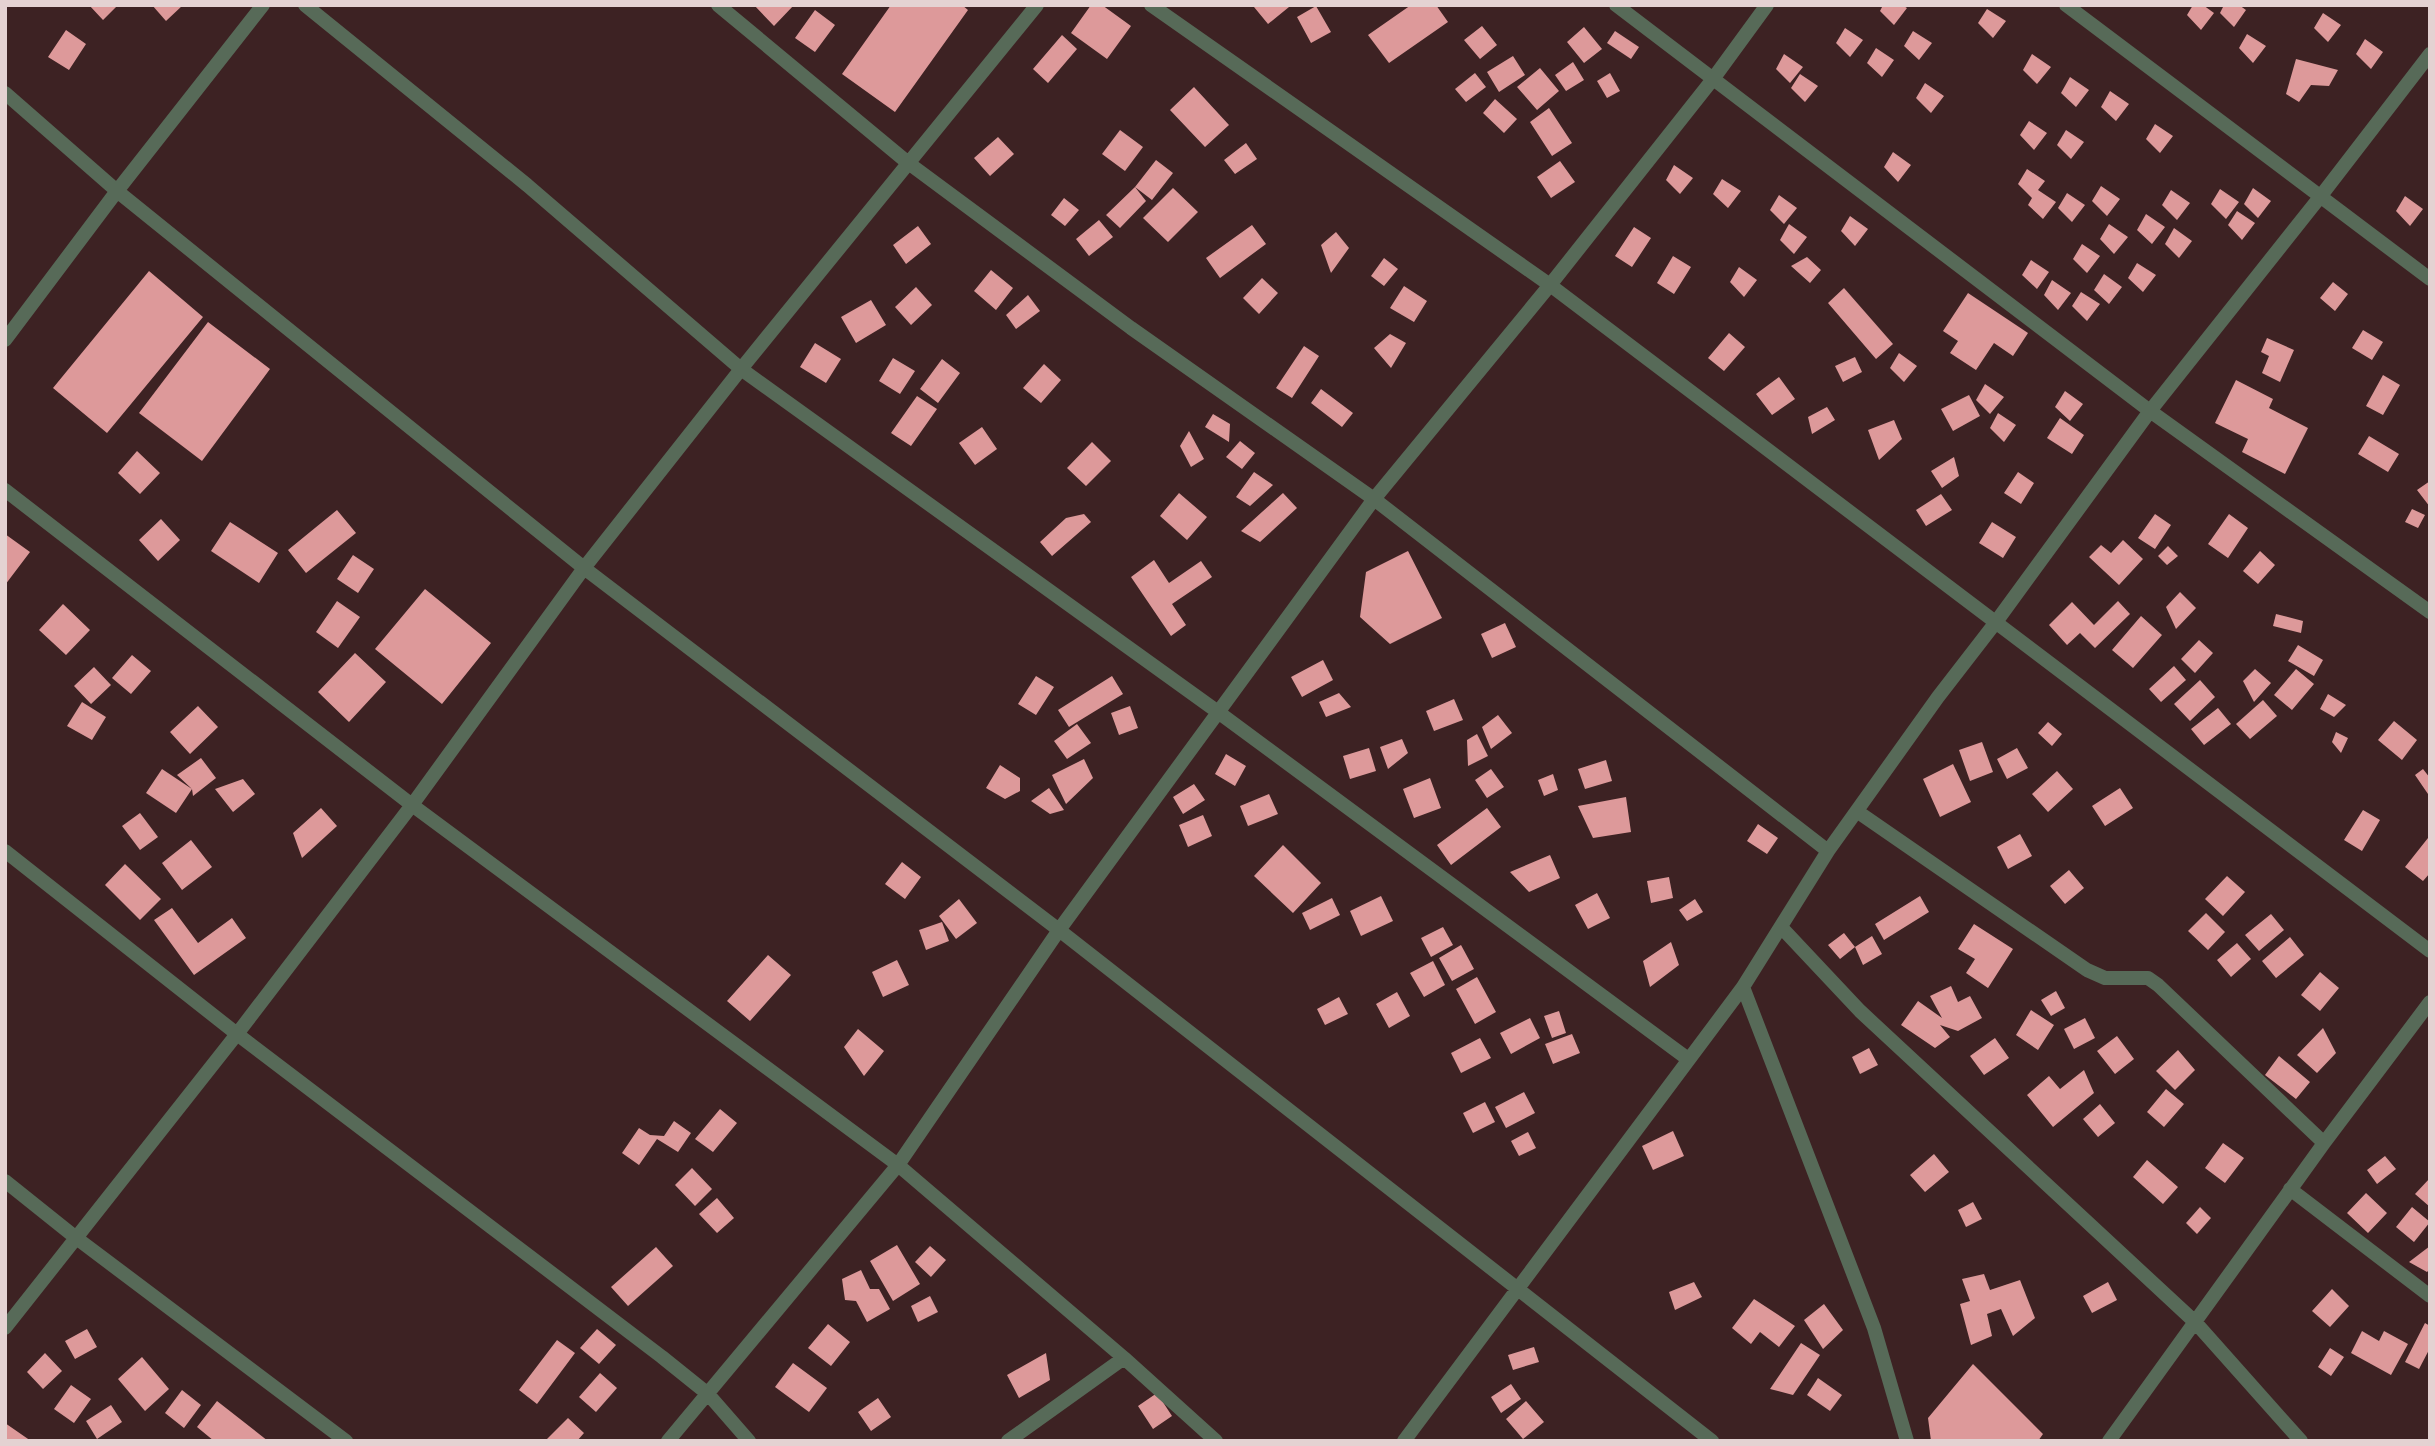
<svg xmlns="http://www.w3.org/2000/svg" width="2435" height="1446" font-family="Helvetica,sans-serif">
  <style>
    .building { fill: #dd999a }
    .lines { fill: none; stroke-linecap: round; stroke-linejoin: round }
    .minor { stroke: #576a58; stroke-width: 14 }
  </style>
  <rect width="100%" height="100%" fill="#3d2223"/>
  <path class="building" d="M89,5H118L103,20Z
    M152,5H183L166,21Z
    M754,5H794L774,26Z
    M891,5H962L968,10L895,112L842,74Z
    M1091,5H1102L1131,26L1107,59L1071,33Z
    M1257,5H1288L1289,7L1268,24L1254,7Z
    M1411,5H1436L1448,22L1389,63L1368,35Z
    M1883,5H1902L1907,8L1894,25L1880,11Z
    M2193,5H2203L2214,13L2201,30L2187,15Z
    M2224,5H2239L2246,10L2234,27L2220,13Z
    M1316,6L1331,32L1311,43L1297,17Z
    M1987,9L2006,21L1993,38L1978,23Z
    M815,10L835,25L815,52L795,38Z
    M2323,13L2341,25L2328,42L2314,28Z
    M1482,26L1497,45L1480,59L1464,40Z
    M1584,27L1602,49L1584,63L1567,42Z
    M1845,28L1863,40L1850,57L1836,43Z
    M66,30L86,44L69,70L48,57Z
    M1615,31L1639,47L1631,59L1607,43Z
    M1913,31L1932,43L1919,60L1904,46Z
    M2247,34L2266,46L2253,63L2239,48Z
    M1062,35L1077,49L1048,83L1033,69Z
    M2365,39L2383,52L2371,69L2356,54Z
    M1876,48L1894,60L1882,77L1867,63Z
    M1784,54L1803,67L1790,83L1776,69Z
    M2032,54L2051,67L2037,84L2023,70Z
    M1513,56L1525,75L1499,92L1487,72Z
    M2296,59L2338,70L2329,86L2311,85L2299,102L2286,94Z
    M1573,62L1584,80L1566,91L1555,75Z
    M1540,68L1559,91L1537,110L1517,87Z
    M1475,73L1486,87L1466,102L1455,89Z
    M1610,73L1620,91L1607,98L1597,81Z
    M1800,74L1818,86L1805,102L1791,88Z
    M2070,77L2089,90L2076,107L2061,93Z
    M1925,83L1944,96L1931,113L1916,98Z
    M1194,87L1229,125L1205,147L1170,110Z
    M2110,91L2129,104L2116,121L2101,107Z
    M1495,99L1517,119L1504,133L1483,113Z
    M1549,108L1572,143L1552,156L1530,122Z
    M2029,121L2047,133L2034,150L2020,135Z
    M2155,124L2173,136L2160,153L2146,139Z
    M1120,130L1143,147L1125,171L1102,154Z
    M2066,130L2084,142L2071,159L2057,145Z
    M998,137L1014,154L990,176L974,158Z
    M1246,143L1257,159L1235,174L1224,160Z
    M1893,152L1911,165L1898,182L1884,167Z
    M1156,160L1173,173L1152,200L1135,187Z
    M1560,161L1575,182L1551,198L1537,177Z
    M1674,165L1693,178L1680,194L1666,180Z
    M2027,169L2045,181L2038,190L2056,202L2043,219L2028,205L2032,198L2018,184Z
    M1722,179L1741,191L1728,208L1713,194Z
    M2101,186L2120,199L2107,216L2092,201Z
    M1135,187L1146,201L1120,228L1106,215Z
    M1173,188L1198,212L1168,242L1143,218Z
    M2253,188L2271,201L2258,218L2244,204Z
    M2220,189L2239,202L2226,219L2211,204Z
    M2171,190L2190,203L2177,220L2162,205Z
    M2067,193L2085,205L2072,222L2058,208Z
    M1779,195L1797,208L1784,224L1770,210Z
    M2405,196L2423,209L2410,226L2396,211Z
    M1064,198L1079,210L1065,226L1051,215Z
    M2237,211L2255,223L2242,240L2228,225Z
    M2146,214L2165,227L2152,244L2137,230Z
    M1850,216L1868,229L1855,246L1841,231Z
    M1099,220L1113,237L1089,256L1076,239Z
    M1789,224L1807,237L1794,254L1780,240Z
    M2109,224L2128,237L2114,254L2100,239Z
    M1252,225L1266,244L1220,278L1206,258Z
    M918,226L931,244L906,264L893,245Z
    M1634,227L1651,238L1632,267L1615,256Z
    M2174,228L2192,241L2179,258L2165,244Z
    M1336,232L1349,248L1331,273L1321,245Z
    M2082,244L2100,256L2087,273L2073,259Z
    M1673,256L1691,267L1674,294L1657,283Z
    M1807,257L1821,270L1810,283L1791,266Z
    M1384,258L1398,269L1384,286L1371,276Z
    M2031,260L2049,272L2037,289L2022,275Z
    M2137,263L2156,275L2143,292L2128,278Z
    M1739,267L1757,280L1744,297L1730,282Z
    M991,270L1013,288L996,310L974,291Z
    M149,271L203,317L107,433L53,388Z
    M2104,274L2122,287L2109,304L2094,290Z
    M1262,278L1278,293L1259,314L1243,298Z
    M2052,280L2071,293L2058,310L2044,295Z
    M2333,282L2348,294L2335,311L2320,298Z
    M1404,286L1427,301L1414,322L1390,308Z
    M916,287L932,305L911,325L895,307Z
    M1844,288L1893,344L1876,359L1828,303Z
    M2081,292L2100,304L2087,321L2072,306Z
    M1968,293L2028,333L2013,356L1994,343L1976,370L1950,353L1958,341L1943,331Z
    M1028,295L1040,311L1016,329L1006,315Z
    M871,300L886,325L856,343L841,317Z
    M208,322L270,369L202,461L139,413Z
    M2363,330L2383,342L2372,360L2352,348Z
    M1729,333L1745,347L1724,371L1708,358Z
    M1390,334L1406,343L1391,368L1374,348Z
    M2267,338L2294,350L2280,382L2262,373L2269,356L2261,352Z
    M815,343L841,359L826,383L800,367Z
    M1304,346L1319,356L1292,398L1276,388Z
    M1899,353L1917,366L1904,382L1890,368Z
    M1855,357L1862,372L1843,382L1835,366Z
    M893,358L915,371L900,394L879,381Z
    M942,359L960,373L938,403L920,389Z
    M1044,364L1061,380L1041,403L1023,388Z
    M2383,375L2400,385L2383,415L2366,406Z
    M1779,377L1795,399L1772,415L1756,394Z
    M2236,380L2273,399L2269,408L2308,428L2285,474L2242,452L2248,439L2215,423Z
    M1985,384L2004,397L1990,414L1976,400Z
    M1321,389L1353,413L1342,427L1311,403Z
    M2065,391L2083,404L2070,421L2055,407Z
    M1969,395L1980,416L1953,431L1941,409Z
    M917,396L937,409L911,446L891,433Z
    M1827,407L1835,420L1812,434L1808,417Z
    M1998,413L2016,425L2004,442L1990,428Z
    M1213,414L1230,424L1229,442L1205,427Z
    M2060,418L2084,435L2072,454L2047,438Z
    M1894,420L1902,439L1879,460L1868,430Z
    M982,427L997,449L975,465L959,443Z
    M1189,431L1204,459L1191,467L1180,446Z
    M2369,436L2399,454L2388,472L2358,454Z
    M1240,441L1255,453L1242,469L1226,457Z
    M1092,442L1111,461L1086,486L1067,468Z
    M137,451L160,473L140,494L118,473Z
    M1954,457L1959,476L1942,488L1931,471Z
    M1254,472L1273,485L1250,506L1236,497Z
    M2018,472L2034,483L2021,504L2004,493Z
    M2430,481V507L2417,490Z
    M1179,493L1207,517L1187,540L1160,516Z
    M1283,493L1297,508L1260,542L1241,531Z
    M1941,494L1952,510L1926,526L1916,510Z
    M2412,509L2425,515L2418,528L2405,522Z
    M337,510L356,533L306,573L288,550Z
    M1084,514L1091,522L1052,556L1040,542L1066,518Z
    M2155,514L2171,525L2155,549L2138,538Z
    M2229,514L2248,528L2228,558L2208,544Z
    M161,519L180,540L158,561L139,540Z
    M230,522L278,553L259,583L211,551Z
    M1992,522L2016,537L2003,558L1979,543Z
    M5,534L30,552L5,585Z
    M2123,540L2143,559L2119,585L2089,557L2101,545L2111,553Z
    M2168,546L2178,556L2167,565L2158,556Z
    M1408,551L1442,618L1390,644L1360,617L1366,572Z
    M2260,551L2275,565L2258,584L2243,571Z
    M353,555L374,569L358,593L337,579Z
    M1154,560L1169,583L1201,561L1212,577L1172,604L1186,625L1171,636L1131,577Z
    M425,589L491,643L442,704L375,649Z
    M2180,592L2196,608L2176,629L2166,607Z
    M337,601L360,617L338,648L316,632Z
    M2118,601L2130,614L2095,648L2080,633L2067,645L2049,625L2072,602L2094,625Z
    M63,604L90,630L66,655L39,630Z
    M2276,614L2303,621L2301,633L2273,626Z
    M2141,616L2162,635L2133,668L2112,650Z
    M1505,623L1516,647L1492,658L1481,634Z
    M2199,640L2213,653L2195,673L2181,659Z
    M2298,645L2323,660L2314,676L2288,661Z
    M355,653L386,682L349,722L318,692Z
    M132,655L151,671L131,694L112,678Z
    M1323,660L1333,680L1302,697L1291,677Z
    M2174,666L2186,680L2161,702L2149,689Z
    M94,667L111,685L91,704L74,686Z
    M2255,669L2271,683L2254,702L2243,681Z
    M2296,669L2314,684L2292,710L2274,695Z
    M1036,676L1054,687L1036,715L1018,704Z
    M1112,676L1123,694L1069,727L1058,710Z
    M2200,680L2215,697L2190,721L2174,704Z
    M1339,693L1351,707L1326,717L1319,702Z
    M2328,694L2346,705L2334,717L2320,709Z
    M1454,699L1463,720L1434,731L1426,711Z
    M2263,700L2277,716L2250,739L2236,724Z
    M82,702L106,717L92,740L67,726Z
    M198,706L218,727L190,754L170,732Z
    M1130,706L1138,728L1119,735L1111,713Z
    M2218,708L2231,724L2204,745L2191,729Z
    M1498,715L1512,733L1491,749L1482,727Z
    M2394,721L2417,740L2402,760L2378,740Z
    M2048,722L2062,734L2052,746L2038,733Z
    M1077,724L1091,743L1067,759L1054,741Z
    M2336,732L2348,738L2341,753L2332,742Z
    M1477,734L1488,756L1468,766L1467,740Z
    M1402,739L1408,753L1388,769L1380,747Z
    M1982,742L1993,772L1970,781L1959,750Z
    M1369,748L1376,771L1350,779L1343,756Z
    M2017,748L2028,768L2007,779L1997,759Z
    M1226,754L1246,766L1235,786L1215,774Z
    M201,758L216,778L193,796L192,789L176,813L146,793L162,769L192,789L177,775Z
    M1084,759L1093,778L1066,804L1052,775Z
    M1606,760L1612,781L1585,789L1578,769Z
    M1953,764L1971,802L1940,817L1923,779Z
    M1000,765L1020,778V791L1005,799L986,788Z
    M1491,769L1504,787L1487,798L1475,780Z
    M2423,769L2430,778L2428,794L2415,775Z
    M2057,771L2073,789L2048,812L2032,794Z
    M1553,774L1558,790L1544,796L1538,780Z
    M1430,778L1441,808L1414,818L1403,789Z
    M243,779L255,794L233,812L215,789Z
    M1194,784L1205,800L1183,814L1173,797Z
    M1049,788L1064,810L1050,814L1031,801Z
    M2120,788L2133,808L2105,826L2092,806Z
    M1269,794L1278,814L1248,826L1240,806Z
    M1626,797L1631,832L1593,838L1578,806Z
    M321,808L337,826L302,858L293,833Z
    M1487,808L1501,827L1451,865L1437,845Z
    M2363,810L2380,820L2362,851L2344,840Z
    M140,813L158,837L140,850L122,826Z
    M1203,815L1212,836L1188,847L1179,825Z
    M1758,824L1778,838L1767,854L1747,841Z
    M2020,834L2032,856L2008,869L1997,847Z
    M2428,838L2430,839V873L2423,881L2405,867Z
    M191,840L212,867L182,890L162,863Z
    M1283,845L1321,883L1293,913L1254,876Z
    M1550,855L1560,878L1529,892L1510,872Z
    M902,862L921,877L905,899L885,884Z
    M125,864L161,899L140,920L105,885Z
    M2069,870L2084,888L2065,904L2050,886Z
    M2227,876L2245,892L2223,916L2205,899Z
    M1669,877L1673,898L1651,903L1647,881Z
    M1597,893L1610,918L1588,929L1575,905Z
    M1381,896L1393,921L1361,936L1350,911Z
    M1920,896L1929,912L1884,940L1875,924Z
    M1332,898L1340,915L1310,930L1302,913Z
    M959,899L977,923L956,939L939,916Z
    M1695,899L1703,912L1687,921L1679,910Z
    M172,908L198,943L232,918L246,938L194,975L154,920Z
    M2206,913L2225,932L2208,950L2188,931Z
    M2271,914L2284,930L2259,951L2245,935Z
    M942,922L949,941L926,950L919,930Z
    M1974,924L2013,949L1988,988L1966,973L1975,959L1958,949Z
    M1443,927L1453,945L1431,957L1421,938Z
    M1844,933L1855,947L1872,936L1882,954L1863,965L1855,947L1840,959L1828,945Z
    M2290,937L2304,955L2276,978L2262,961Z
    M1671,942L1679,965L1650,987L1643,961Z
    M2237,943L2251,959L2231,977L2217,960Z
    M1461,945L1474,969L1452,981L1439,958Z
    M768,955L791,975L750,1021L727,1001Z
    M897,960L909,985L883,997L872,972Z
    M1433,961L1445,985L1424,997L1410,973Z
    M2320,972L2339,988L2320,1011L2301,995Z
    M1477,977L1496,1012L1475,1024L1456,989Z
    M1951,986L1958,1002L1970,996L1982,1018L1958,1031L1940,1025L1950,1037L1935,1048L1901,1025L1918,1001L1942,1018L1930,996Z
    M2056,991L2065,1008L2051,1016L2041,1000Z
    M1397,992L1410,1016L1389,1028L1376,1004Z
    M1339,997L1348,1014L1325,1025L1317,1009Z
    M2031,1010L2054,1025L2038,1050L2016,1035Z
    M1559,1011L1566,1033L1552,1038L1544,1016Z
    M1530,1018L1540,1038L1511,1054L1500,1033Z
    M2085,1018L2095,1038L2074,1049L2064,1029Z
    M2323,1028L2336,1053L2317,1073L2297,1055Z
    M858,1029L884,1051L864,1076L844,1047Z
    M1572,1034L1580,1053L1553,1064L1545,1044Z
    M2117,1036L2134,1059L2115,1074L2097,1051Z
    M1480,1038L1491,1058L1461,1073L1451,1053Z
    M1995,1038L2009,1058L1984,1075L1970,1056Z
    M1869,1048L1878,1065L1860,1074L1852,1057Z
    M2178,1050L2195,1070L2175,1090L2156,1071Z
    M2279,1056L2310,1082L2296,1099L2265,1075Z
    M2084,1070L2094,1093L2053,1127L2027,1095L2049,1076L2060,1089Z
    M2166,1089L2184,1104L2164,1127L2147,1112Z
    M1524,1092L1535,1113L1506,1128L1495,1107Z
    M1485,1102L1495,1122L1473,1133L1463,1113Z
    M2100,1104L2115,1123L2098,1137L2083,1119Z
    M720,1109L737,1123L713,1152L695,1139Z
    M674,1121L691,1133L678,1152L657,1139L639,1165L622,1153L639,1128L650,1135L664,1136Z
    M1673,1131L1684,1156L1653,1170L1642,1146Z
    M1528,1132L1536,1148L1519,1156L1511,1141Z
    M2223,1143L2244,1158L2225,1183L2205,1168Z
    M1934,1154L1949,1172L1925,1192L1910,1175Z
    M2385,1156L2396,1169L2377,1184L2367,1170Z
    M2147,1160L2178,1187L2163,1204L2133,1177Z
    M692,1168L712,1189L695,1206L675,1185Z
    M2430,1178V1207L2415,1194Z
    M2366,1193L2387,1213L2368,1233L2347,1213Z
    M717,1198L734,1218L717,1233L699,1214Z
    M1973,1202L1982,1219L1966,1227L1958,1210Z
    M2200,1207L2211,1218L2197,1234L2186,1223Z
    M2412,1207L2430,1222L2414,1242L2396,1227Z
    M897,1245L920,1284L893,1301L870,1261Z
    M930,1246L946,1260L931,1277L915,1262Z
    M2430,1246V1269L2427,1272L2409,1262Z
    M656,1247L673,1266L628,1306L611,1287Z
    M861,1270L870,1289H879L890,1309L867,1322L856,1301L845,1300L842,1279Z
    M1984,1274L1990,1290L2020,1280L2035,1318L2013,1336L2001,1309L1987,1314L1992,1336L1971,1345L1960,1304L1970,1301L1962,1279Z
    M1694,1282L1702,1297L1675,1310L1669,1292Z
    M2108,1282L2117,1300L2092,1313L2083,1296Z
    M2332,1289L2349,1306L2330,1327L2312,1311Z
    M930,1296L938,1312L918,1322L911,1306Z
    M1754,1299L1795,1326L1779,1347L1760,1332L1751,1344L1732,1328Z
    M1824,1304L1843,1330L1823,1349L1804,1320Z
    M2425,1323L2430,1326V1348L2419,1369L2405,1362Z
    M828,1324L850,1342L831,1366L808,1348Z
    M87,1329L97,1347L75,1359L65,1341Z
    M597,1329L616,1345L599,1364L580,1348Z
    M2362,1331L2379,1341L2384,1331L2408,1344L2391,1375L2351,1353Z
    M557,1340L575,1353L537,1404L519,1390Z
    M1801,1343L1820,1355L1793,1395L1770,1389Z
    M1534,1347L1539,1362L1513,1370L1508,1355Z
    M2330,1348L2344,1357L2331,1376L2318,1367Z
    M45,1353L62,1371L43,1389L27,1372Z
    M1046,1353L1050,1380L1019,1398L1007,1375Z
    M142,1357L169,1389L145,1411L118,1379Z
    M793,1363L827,1388L809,1412L775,1387Z
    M1973,1364L2043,1434L2038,1441H1931L1928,1418Z
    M600,1373L617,1388L596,1412L579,1397Z
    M1818,1378L1842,1395L1830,1411L1807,1395Z
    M1511,1384L1521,1399L1501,1413L1491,1397Z
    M71,1385L91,1399L74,1423L54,1409Z
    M182,1390L201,1405L184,1428L165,1413Z
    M1157,1393L1172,1416L1153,1429L1138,1406Z
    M878,1398L891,1417L871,1431L858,1412Z
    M217,1401L268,1441H214L197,1427Z
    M1526,1401L1544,1422L1523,1439L1506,1419Z
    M111,1405L122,1422L97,1439L86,1421Z
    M568,1418L584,1433L577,1441H545Z
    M5,1423L31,1441H5Z"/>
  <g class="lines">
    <path class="minor" d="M305,5L527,185L741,369L1218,712L1688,1059
      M718,5L907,162L1131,328L1374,499L1828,851
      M1151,5L1550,285L2430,951
      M1616,5L2150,411L2430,612
      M2066,5L2430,279
      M5,93L117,191L584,568L1059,930L1712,1441
      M5,340L117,191L263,5
      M5,490L412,805L898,1165L668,1441
      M1858,812L2087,970L2105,978H2148L2158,985L2324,1143
      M5,851L237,1034L662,1357L708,1394L749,1441
      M1782,928L1860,1011L2195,1322L2301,1441
      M1743,987L1874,1328L1907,1441
      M5,1181L75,1237L346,1441
      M2290,1189L2430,1296
      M5,1328L237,1034L412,805L584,568L741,369L1037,5
      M1008,1441L1124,1358
      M1216,1441L1124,1358L898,1165L1059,930L1374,499L1550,285L1713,79L1767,5
      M1404,1441L1743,987L1828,851L1938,697L1996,622L2150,411L2320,197L2430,54
      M2109,1441L2324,1143L2430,1002"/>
  </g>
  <rect width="2435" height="1446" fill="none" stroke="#e4d2d2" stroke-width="14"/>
</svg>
